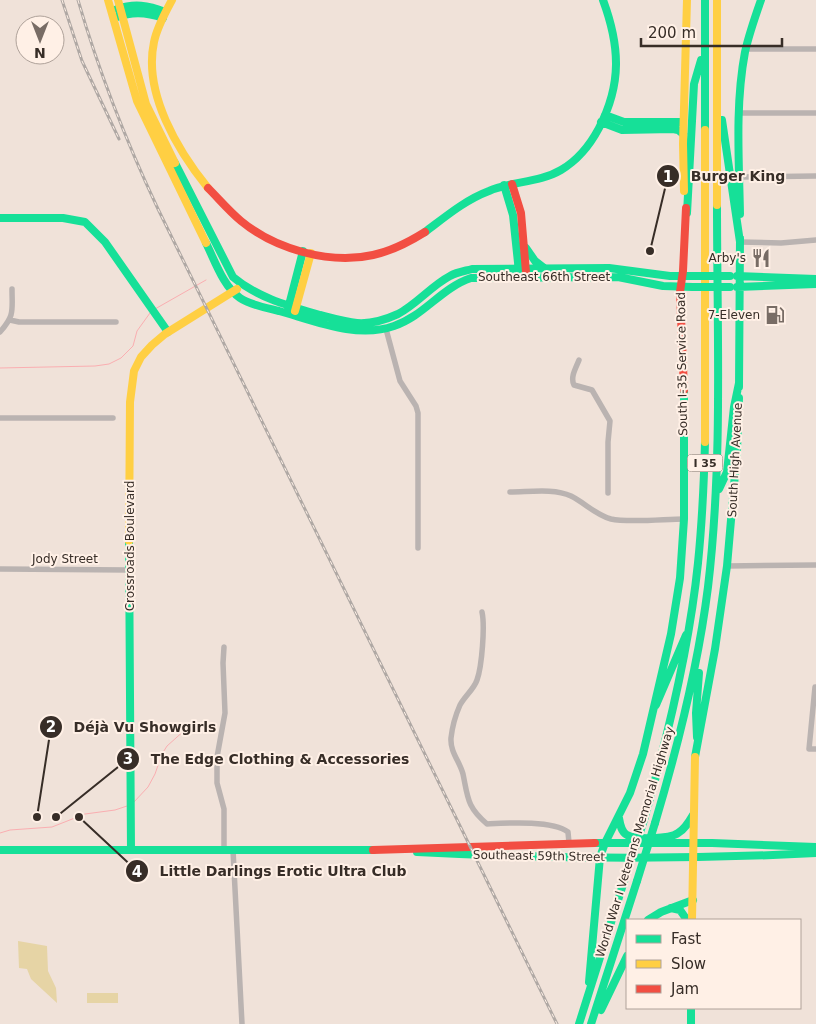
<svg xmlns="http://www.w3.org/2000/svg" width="816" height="1024" font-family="'DejaVu Sans',sans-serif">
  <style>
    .green { fill: #e6d4a5 }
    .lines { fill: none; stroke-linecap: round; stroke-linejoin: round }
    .stream { stroke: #faaeb1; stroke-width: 1 }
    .street { stroke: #bab3b1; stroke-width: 5.5 }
    .fast { stroke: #16e098; stroke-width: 8 }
    .slow { stroke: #ffcf43; stroke-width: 8 }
    .jam { stroke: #f24e42; stroke-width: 8 }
    .rail-casing { stroke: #afa8a4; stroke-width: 3 }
    .rail { stroke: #fff0e6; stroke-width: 1; stroke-dasharray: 4; stroke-linecap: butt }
    .fast-bridge { stroke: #16e098; stroke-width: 8 }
    .labels { text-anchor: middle; stroke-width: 4; stroke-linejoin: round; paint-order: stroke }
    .shield { fill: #fff0e6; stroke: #736860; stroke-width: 1 }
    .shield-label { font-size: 11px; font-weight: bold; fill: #372d27 }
    .poi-label { font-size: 12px; fill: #372d27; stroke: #fff0e6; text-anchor: end }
    .street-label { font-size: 12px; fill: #372d27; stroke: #fff0e6 }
    .leader { fill: none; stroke: #372d27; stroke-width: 2 }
    .callout-dot { fill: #372d27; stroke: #fff0e6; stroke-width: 2 }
    .mark-label { font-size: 15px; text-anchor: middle; font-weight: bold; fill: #fff }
    .callout-label { font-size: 14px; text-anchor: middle; font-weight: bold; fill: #372d27; stroke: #fff0e6; stroke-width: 4; stroke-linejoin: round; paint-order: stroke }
  </style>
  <rect width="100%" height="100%" fill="#f0e2d9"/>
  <path class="green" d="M18,941L47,946L48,971L56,988L57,1003L31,979L27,969L19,968Z
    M87,993H118V1003H87Z"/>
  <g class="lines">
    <path class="stream" d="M155,309L206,280
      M0,368L95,366L109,364L121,358L133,346L137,331L150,313
      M134,802L148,787L155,774L162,754L167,746L186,729
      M0,833L10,830L52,827L85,814L115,810L127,806"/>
    <path class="street" d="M746,49H816
      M740,113H816
      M739,177L816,176
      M740,242L781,243L816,240
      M10,320L19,322H116
      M386,329L400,381L416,406L418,413V548
      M0,332C15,315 12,311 12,289
      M579,360C576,368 570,377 574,385L592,390L610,421L608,442V493
      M0,418H113
      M510,492C529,492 554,488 571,496C585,503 596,515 611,519C628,523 666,519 684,519
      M727,566L816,565
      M0,569L129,570
      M482,612C485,626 482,666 477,680C474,689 465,696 460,705C456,714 452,729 451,738C450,752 460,762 463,774C468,798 467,807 487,824C507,823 552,820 568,832L569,843
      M224,647L223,663L225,713L217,757V783L224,809V850
      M816,687H815L809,749H816
      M233,850L242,1024"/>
    <path class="fast" d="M705,0V130
      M117,9C134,3 148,5 165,12
      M117,17C133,11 147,12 163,18
      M605,115L624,122H683
      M722,120L740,242
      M601,122L622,130L673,129L678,130L683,134
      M175,163L233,277C258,298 289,306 320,315C332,318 344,322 357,323C371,324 385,320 398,314C417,304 431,286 450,276C457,272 465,271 472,269L609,268L670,276H693
      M504,185L513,215L519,272
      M687,213L694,84L701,60
      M740,214C739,160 735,105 745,52C749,34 755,17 761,0
      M0,218H63L85,222L105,242L168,332
      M425,232C445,217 465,200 489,191C512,181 539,183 561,170C578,160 590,145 599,128C622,84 620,46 603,0
      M206,243C215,261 223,286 240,298C250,305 267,308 279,311C315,321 357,339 394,326C424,316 441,288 471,278L618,277L663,286L693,287
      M526,248L535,261L544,268
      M737,276L816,279
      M737,287L816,284
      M288,309L303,251
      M739,387L740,238
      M719,489L727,472L734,407L739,383
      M129,541L131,850
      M656,705L686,635
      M697,737L696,713L699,673
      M695,757L715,649L727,566L737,451L739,398
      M619,818C620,824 621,832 627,835C636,840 670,839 678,833C685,829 689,822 693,815
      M644,820C668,736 689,650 698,563C702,523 704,482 705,442
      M655,823C678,746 698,667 708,587C723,461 717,332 717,205
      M595,843H712L816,847
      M605,843L630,793L643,754L671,634L680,578L684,519V390
      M0,850H373
      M417,852C550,859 683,860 816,853
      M671,908L680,910L687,920
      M648,920L661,912L693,900
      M589,982L600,857L605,843
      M691,1008V1024
      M601,1010L627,956
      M579,1024L625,878
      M591,1024L637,881"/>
    <path class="slow" d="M108,0L137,101L206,243
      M118,0L146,104L175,163
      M172,0C165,13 157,27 154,42C143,93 178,151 208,188
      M717,0V205
      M684,191L683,144L687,0
      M295,311L311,253
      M705,442V130
      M129,541L130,402L134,371L141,357L152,345L165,334L237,289
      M692,920L695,757"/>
    <path class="jam" d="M512,184L521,213L526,272
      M208,188C219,199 229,211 241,221C275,249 330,265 373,255C392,251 409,242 425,232
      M684,390L680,292L683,271L686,208
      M373,850L595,843"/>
    <g class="rail-casing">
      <path id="rail" d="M62,0L82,61L119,139
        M78,0C99,72 126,141 158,209L557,1024"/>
    </g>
    <use href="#rail" class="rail"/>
    <path class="fast-bridge" d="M693,276H730
      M693,287H730
      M625,878L644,820
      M637,881L655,823"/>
  </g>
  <defs>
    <g id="restaurant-bare" transform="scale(1.5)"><path d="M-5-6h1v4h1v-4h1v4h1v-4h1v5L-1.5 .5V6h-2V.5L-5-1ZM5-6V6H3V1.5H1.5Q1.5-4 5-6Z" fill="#786c65" stroke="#fff0e6" stroke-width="2.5" paint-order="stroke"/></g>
    <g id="fuel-bare" transform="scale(1.5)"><path d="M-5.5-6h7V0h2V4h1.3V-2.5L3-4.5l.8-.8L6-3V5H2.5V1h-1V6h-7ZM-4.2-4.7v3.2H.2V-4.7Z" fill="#786c65" stroke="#fff0e6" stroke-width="2.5" paint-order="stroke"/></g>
  </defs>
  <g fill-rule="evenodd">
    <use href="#restaurant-bare" x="761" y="258"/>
    <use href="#fuel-bare" x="775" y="315"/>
  </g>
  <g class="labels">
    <rect class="shield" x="687.5" y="454.5" width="35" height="17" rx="4"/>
    <g class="shield-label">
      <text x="705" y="467">I 35</text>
    </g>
    <g class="poi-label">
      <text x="746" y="262">Arby's</text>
      <text x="760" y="319">7-Eleven</text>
    </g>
    <g class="street-label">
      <text x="544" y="281">Southeast 66th Street</text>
      <text transform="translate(682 364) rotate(-91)" y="4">South I-35 Service Road</text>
      <text transform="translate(735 460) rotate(-87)" y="4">South High Avenue</text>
      <text transform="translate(130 546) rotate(-90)" y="4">Crossroads Boulevard</text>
      <text x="65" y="563">Jody Street</text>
      <text transform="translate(635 842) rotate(-73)" y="4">World War I Veterans Memorial Highway</text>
      <text transform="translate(539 856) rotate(1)" y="4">Southeast 59th Street</text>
    </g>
  </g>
  <path class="leader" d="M650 251L668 176M37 817L51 727M56 817L128 759M79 817L137 871"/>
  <g class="callout-dot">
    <circle cx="650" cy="251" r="5"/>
    <circle cx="37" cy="817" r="5"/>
    <circle cx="56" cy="817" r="5"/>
    <circle cx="79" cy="817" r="5"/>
    <circle cx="668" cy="176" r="12"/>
    <circle cx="51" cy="727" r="12"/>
    <circle cx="128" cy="759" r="12"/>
    <circle cx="137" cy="871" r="12"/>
  </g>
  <g class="mark-label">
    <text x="668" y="182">1</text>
    <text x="51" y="732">2</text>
    <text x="128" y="764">3</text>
    <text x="137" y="877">4</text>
  </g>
  <g class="callout-label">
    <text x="738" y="181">Burger King</text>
    <text x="145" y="732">Déjà Vu Showgirls</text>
    <text x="280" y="764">The Edge Clothing &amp; Accessories</text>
    <text x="283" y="876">Little Darlings Erotic Ultra Club</text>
  </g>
  <rect x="626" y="919" width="175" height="90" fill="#fff0e6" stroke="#afa29a"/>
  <rect x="636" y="935" width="25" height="8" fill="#16e098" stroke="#afa29a"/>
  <text x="671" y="944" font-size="15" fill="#372d27">Fast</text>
  <rect x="636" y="960" width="25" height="8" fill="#ffcf43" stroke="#afa29a"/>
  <text x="671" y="969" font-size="15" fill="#372d27">Slow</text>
  <rect x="636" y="985" width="25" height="8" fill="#f24e42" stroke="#afa29a"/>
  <text x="671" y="994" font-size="15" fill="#372d27">Jam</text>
  <g transform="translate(40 40) rotate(180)"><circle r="24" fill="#fff0e6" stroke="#afa29a"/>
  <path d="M0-4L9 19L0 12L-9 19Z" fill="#786c65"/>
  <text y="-8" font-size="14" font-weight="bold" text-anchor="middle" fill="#372d27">N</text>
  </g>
  <path d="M641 38v8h141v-8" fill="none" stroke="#372d27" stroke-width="2.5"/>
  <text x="648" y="38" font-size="15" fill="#372d27" stroke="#fff0e6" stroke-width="4" paint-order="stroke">200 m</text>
</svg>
